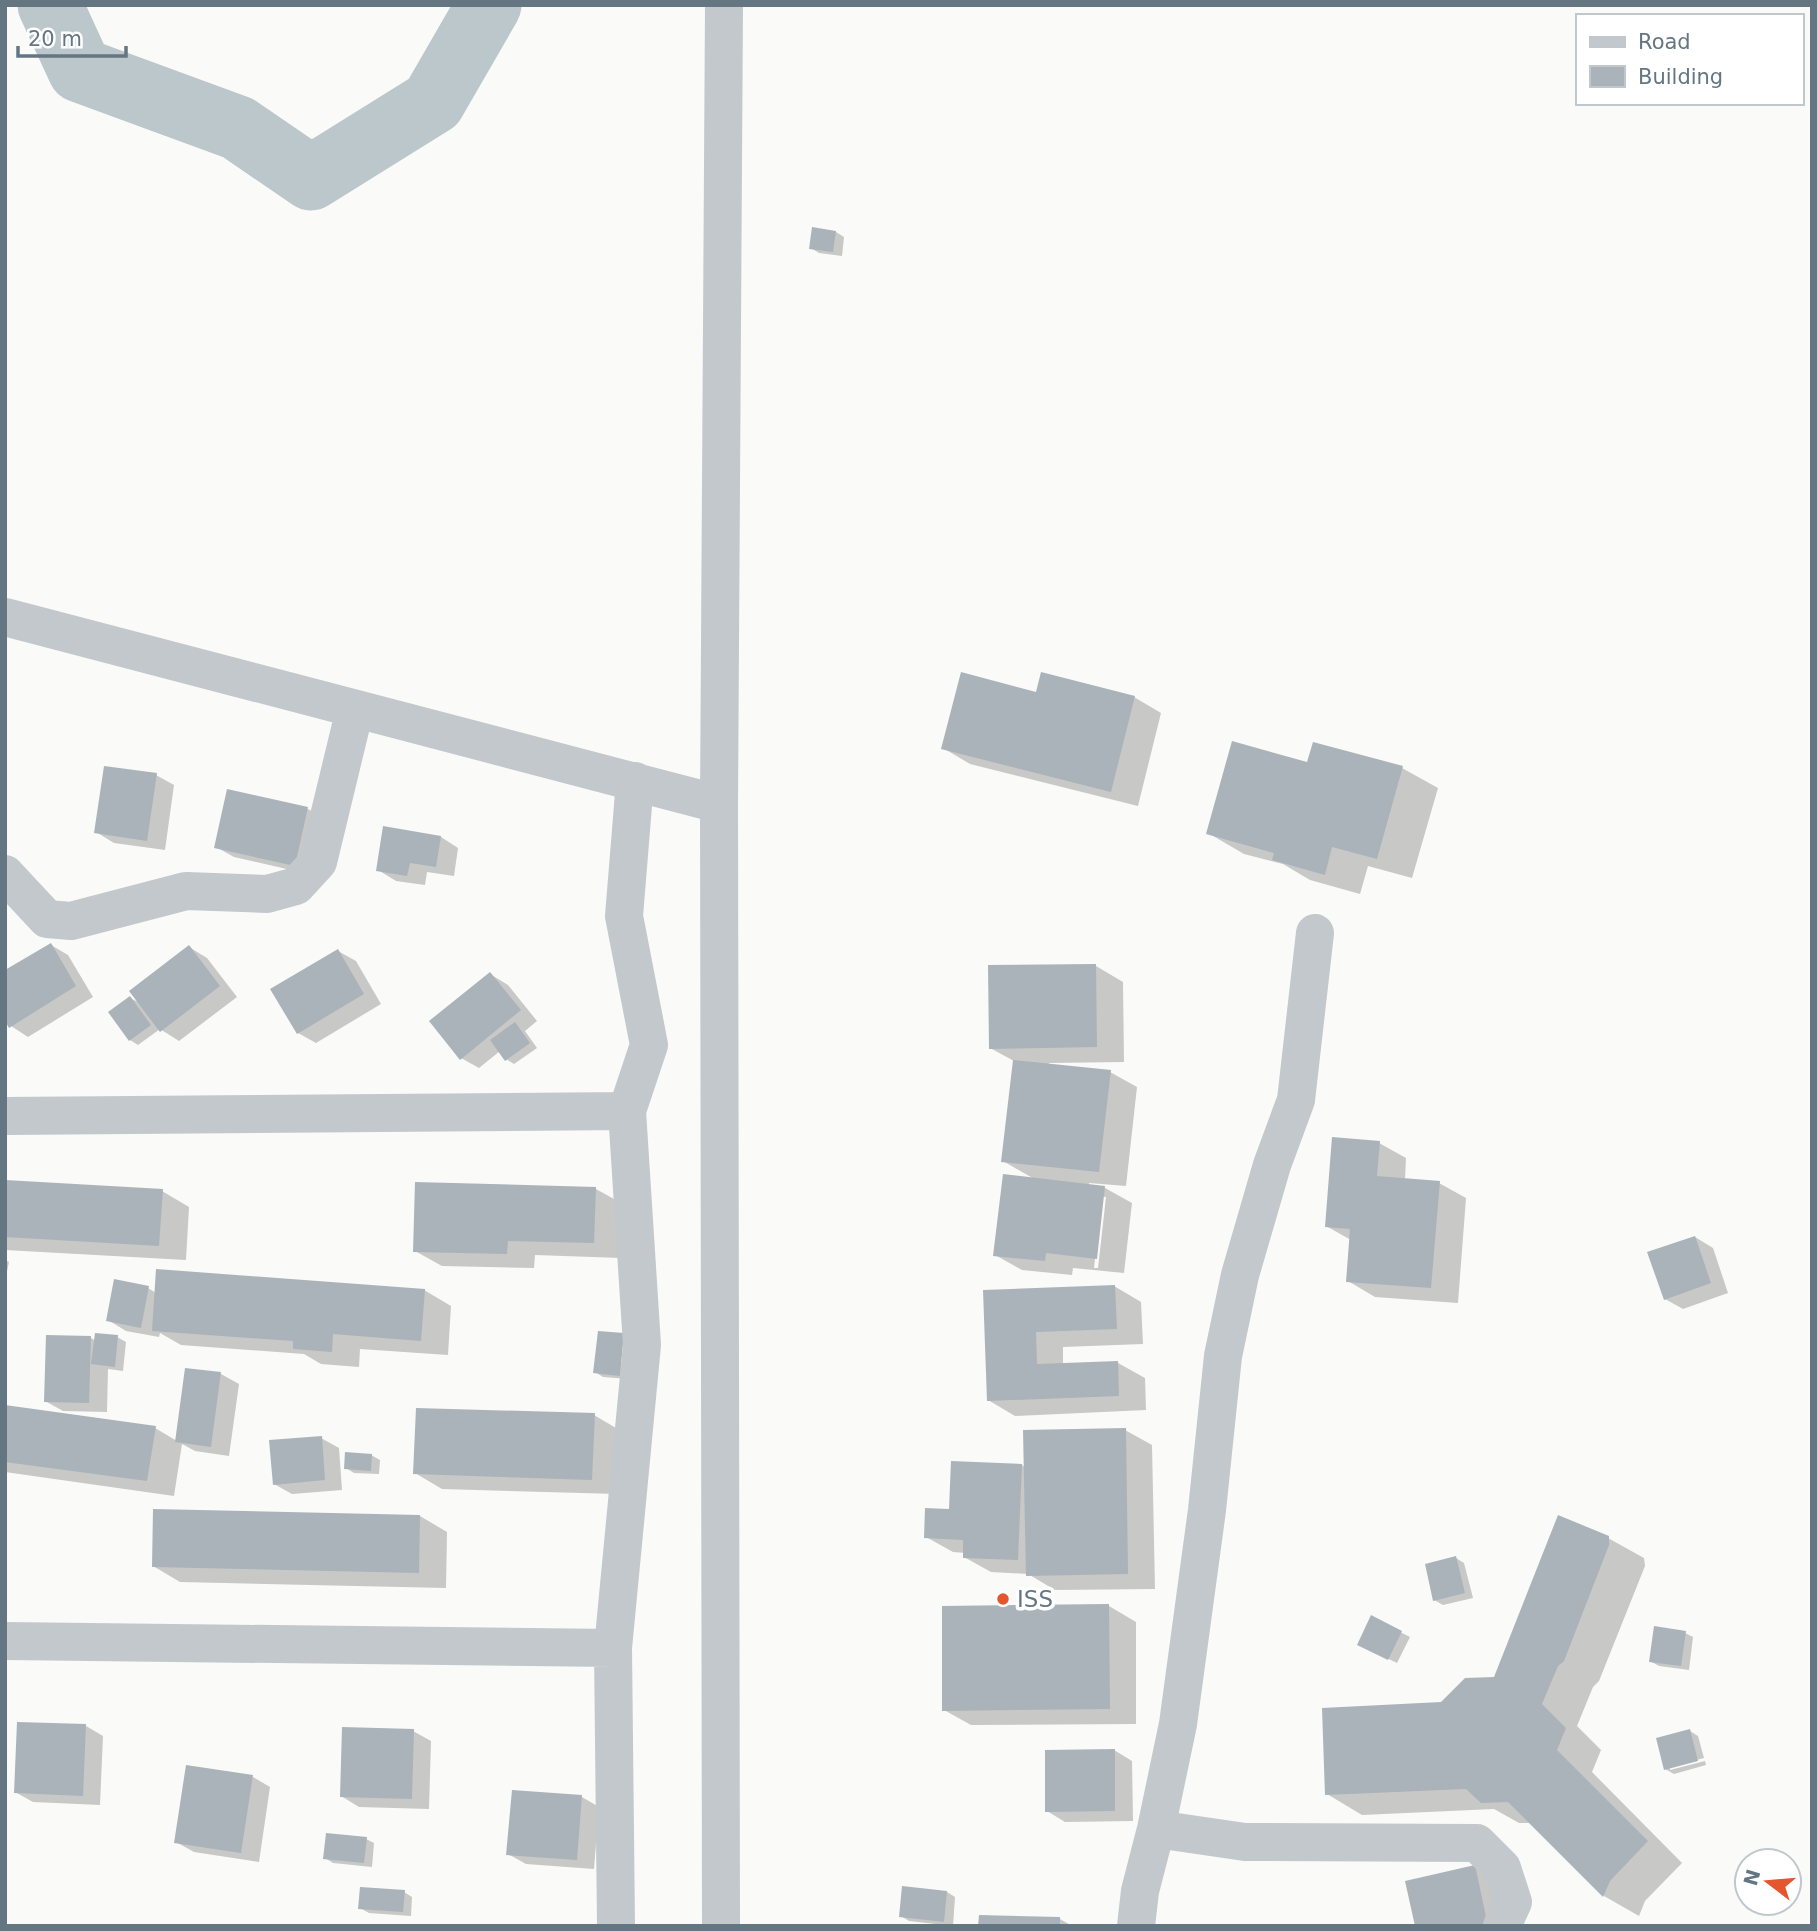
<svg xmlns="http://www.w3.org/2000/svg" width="1817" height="1931" font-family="'DejaVu Sans',sans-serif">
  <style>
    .shadow { fill: #0003; fill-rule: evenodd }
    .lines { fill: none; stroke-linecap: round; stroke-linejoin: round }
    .river { stroke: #bbc7cb; stroke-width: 65 }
    .building { fill: #aab3b9 }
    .minor { stroke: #c3c8cc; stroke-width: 38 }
    .poi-dot { fill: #e4572e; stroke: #fff; stroke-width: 2.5 }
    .labels { text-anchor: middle; stroke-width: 7; stroke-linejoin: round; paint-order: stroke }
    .poi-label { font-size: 23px; fill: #657683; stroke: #fff; text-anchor: start }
  </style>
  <rect width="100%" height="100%" fill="#fafaf8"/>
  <path class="shadow" d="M813,229L836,232L844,237L842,256L819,253L811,248Z
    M1037,694L1134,697L1161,713L1138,806L970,764L943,748Z
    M1309,764L1402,768L1438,788L1412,878L1368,866L1360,894L1310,880L1283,864L1244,854L1208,833Z
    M156,775L174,785L165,850L114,843L96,832Z
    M308,809L325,819L313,875L234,857L216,847Z
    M441,837L458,848L454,876L427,872L425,885L396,881L378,870Z
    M51,945L68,955L93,997L28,1037L11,1026Z
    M189,947L207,958L237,997L179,1041L160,1029L138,1045L130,1040V998L140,1003Z
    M338,951L356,961L381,1004L316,1043L298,1033Z
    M1096,966L1123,982L1124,1062L1049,1063V1065L1110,1072L1137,1087L1126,1186L1089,1183V1186L1105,1188L1132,1203L1124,1273L1073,1268L1072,1275L1022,1270L995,1255L1036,1180L1003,1161L1014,1061L990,1048ZM1102,1197H1106L1098,1268H1094Z
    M490,974L508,985L537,1021L525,1031L537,1048L514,1064L506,1059L500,1051L479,1068L461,1058Z
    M1379,1143L1406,1158L1405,1180L1439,1183L1466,1198L1458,1303L1375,1297L1348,1281L1351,1240L1326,1226Z
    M5,1182L162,1191L189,1207L186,1260L5,1250Z
    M596,1189L623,1204L621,1258L535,1255L534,1268L442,1266L415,1251Z
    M1695,1237L1713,1248L1728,1293L1683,1309L1665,1299Z
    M5,1260L9,1262L5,1281Z
    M1114,1286L1141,1302L1143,1344L1063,1347V1365L1118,1363L1145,1378L1146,1410L1015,1416L988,1400L985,1292Z
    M148,1288L156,1293L424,1290L451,1306L448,1355L360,1349L359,1367L321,1364L304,1354L181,1345L160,1333L159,1337L126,1331L108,1320Z
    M599,1333L628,1379L603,1377L595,1372Z
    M117,1337L126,1342L123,1371L108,1369L107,1412L63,1411L45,1401L91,1338L96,1341Z
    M187,1370L221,1374L239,1384L229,1456L195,1451L182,1444L174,1496L5,1472V1407L155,1428L177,1441Z
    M594,1415L621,1431L618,1494L442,1489L415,1473Z
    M1125,1430L1152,1445L1155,1589L1055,1590L1028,1574L991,1572L964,1557L965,1553L953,1552L926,1537L1022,1465L1026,1468Z
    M321,1438L339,1448L342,1490L292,1494L274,1484Z
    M371,1455L380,1460L379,1474L354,1473L346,1468Z
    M420,1516L447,1532L446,1588L180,1582L153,1566Z
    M1608,1538L1644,1558L1645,1566L1599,1681L1593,1687L1577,1726L1601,1750L1592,1772L1682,1863L1645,1901L1639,1916L1604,1896L1531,1823H1519L1494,1809L1362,1815L1327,1794L1442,1704L1496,1679Z
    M1456,1558L1464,1563L1473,1598L1443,1605L1434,1600Z
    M1109,1606L1136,1622V1724L971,1725L944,1710Z
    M1372,1618L1410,1637L1397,1663L1368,1649Z
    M1685,1633L1693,1637L1689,1670L1659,1666L1650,1661Z
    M86,1726L103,1736L100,1805L33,1802L15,1792Z
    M413,1731L431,1741L429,1809L359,1807L341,1796Z
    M1690,1731L1698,1736L1704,1758L1670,1767V1770L1705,1761L1706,1765L1674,1774L1665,1769Z
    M1114,1750L1132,1761L1133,1821L1065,1822L1047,1811Z
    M253,1777L270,1787L259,1862L194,1852L176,1842Z
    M582,1797L599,1807L594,1869L526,1864L508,1854Z
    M366,1839L374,1843L372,1867L333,1863L325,1858Z
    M1475,1867L1493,1877L1503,1926H1416Z
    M404,1892L412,1897L411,1916L369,1913L360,1908Z
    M947,1892L955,1897L953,1926L909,1921L901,1916Z
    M1060,1919L1072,1926H980Z"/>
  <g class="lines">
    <path class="river" d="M50,5L80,70L238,128L311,178L433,102L489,5"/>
  </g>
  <path class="building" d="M812,227L836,231L833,252L809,249Z
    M961,672L1036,692L1041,672L1135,696L1111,792L941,749Z
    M1232,741L1307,762L1313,742L1403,766L1377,859L1332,847L1325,875L1272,860L1274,853L1206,834Z
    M104,766L157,773L147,841L94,833Z
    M227,789L308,807L295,866L214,848Z
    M383,826L441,836L436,867L410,863L407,876L376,871Z
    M51,943L76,986L9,1028L5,1021V970Z
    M189,945L220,986L160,1032L129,991Z
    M338,949L364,994L297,1034L270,989Z
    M1096,964L1097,1047L989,1049L988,965Z
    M490,972L521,1010L460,1060L429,1021Z
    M130,996L151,1025L129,1041L108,1012Z
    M515,1022L530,1043L505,1061L490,1040Z
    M1013,1060L1111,1070L1099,1172L1001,1162Z
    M1332,1137L1380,1141L1377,1176L1440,1181L1431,1288L1346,1282L1350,1229L1325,1227Z
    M1003,1174L1105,1186L1097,1259L1046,1253L1045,1261L993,1256Z
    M5,1180L163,1189L159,1246L5,1237Z
    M415,1182L596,1187L594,1243L508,1241L507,1254L413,1252Z
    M1695,1236L1711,1283L1664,1300L1647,1252Z
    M156,1269L425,1289L421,1341L333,1334L332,1352L293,1349V1341L152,1331Z
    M114,1279L149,1286L141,1328L106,1321Z
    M1115,1285L1117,1329L1036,1332L1037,1364L1118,1361L1119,1396L987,1401L983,1290Z
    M598,1331L624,1333L620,1376L593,1373Z
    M95,1333L118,1335L115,1367L91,1364Z
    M46,1335L91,1336L89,1403L44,1402Z
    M185,1368L221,1372L211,1447L175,1442Z
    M5,1405L156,1426L147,1481L5,1462Z
    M416,1408L595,1413L592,1480L413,1474Z
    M1126,1428L1128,1574L1026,1576L1023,1430Z
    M322,1436L325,1480L273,1485L269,1440Z
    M345,1452L372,1454L371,1471L344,1469Z
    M951,1461L1022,1464L1018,1560L963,1558V1540L924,1538L925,1508L949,1509Z
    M153,1509L420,1515L419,1573L152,1567Z
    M1558,1515L1609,1536V1545L1564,1661L1558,1666L1542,1704L1566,1728L1557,1750L1648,1841L1610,1881L1603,1897L1508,1802L1481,1803L1466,1789L1325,1795L1322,1708L1441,1702L1465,1678L1494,1677Z
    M1456,1556L1465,1593L1433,1601L1425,1564Z
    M1109,1604L1110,1709L942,1711V1606Z
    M1371,1615L1402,1631L1388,1660L1357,1645Z
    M1654,1626L1686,1631L1681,1666L1649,1662Z
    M17,1722L86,1724L83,1796L14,1793Z
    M342,1727L414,1729L412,1799L340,1797Z
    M1690,1729L1698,1761L1664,1770L1656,1738Z
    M1115,1749V1811L1045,1812V1750Z
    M186,1765L253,1775L241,1853L174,1843Z
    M512,1790L582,1795L577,1860L506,1855Z
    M326,1833L367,1837L364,1863L323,1859Z
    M1475,1865L1488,1926H1415L1405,1881Z
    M902,1886L947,1891L944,1922L899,1917Z
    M360,1887L405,1890L403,1912L358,1909Z
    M979,1915L1060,1917V1926H978Z"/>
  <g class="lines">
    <path class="minor" d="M5,617L719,804
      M5,874L47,919L71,921L186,891L267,894L296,886L318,862L355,709
      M5,1116L627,1111
      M5,1641L613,1648
      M1156,1829L1245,1842L1477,1843L1502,1868L1513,1902L1502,1926
      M616,1926L613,1648L642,1345L627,1111L649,1045L624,916L635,781
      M721,1926L719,804L724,5
      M1136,1926L1140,1891L1156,1829L1178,1724L1207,1510L1223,1356L1240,1275L1272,1165L1296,1100L1315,933"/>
  </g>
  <circle class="poi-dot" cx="1003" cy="1599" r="7"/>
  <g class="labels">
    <g class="poi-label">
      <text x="1017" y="1607">ISS</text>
    </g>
  </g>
  <rect width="1817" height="1931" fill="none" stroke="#657683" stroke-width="14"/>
  <rect x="1576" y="14" width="228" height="91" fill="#ffffff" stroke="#c1c8cd" stroke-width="2"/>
  <rect x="1590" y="37" width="35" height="10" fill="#c3c8cc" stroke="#c1c8cd" stroke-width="2"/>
  <text x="1638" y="49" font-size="21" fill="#657683">Road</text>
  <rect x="1590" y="66" width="35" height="21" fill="#aab3b9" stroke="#c1c8cd" stroke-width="2"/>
  <text x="1638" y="84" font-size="21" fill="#657683">Building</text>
  <g transform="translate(1768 1882) rotate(286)"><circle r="33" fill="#ffffff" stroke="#c1c8cd" stroke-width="2"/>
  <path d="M0-5L12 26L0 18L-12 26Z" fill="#e4572e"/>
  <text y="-10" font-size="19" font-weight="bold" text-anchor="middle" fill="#657683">N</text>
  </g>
  <path d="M18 46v10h108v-10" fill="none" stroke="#657683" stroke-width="3.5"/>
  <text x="28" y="46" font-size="21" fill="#657683" stroke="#ffffff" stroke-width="5" paint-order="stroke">20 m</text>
</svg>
